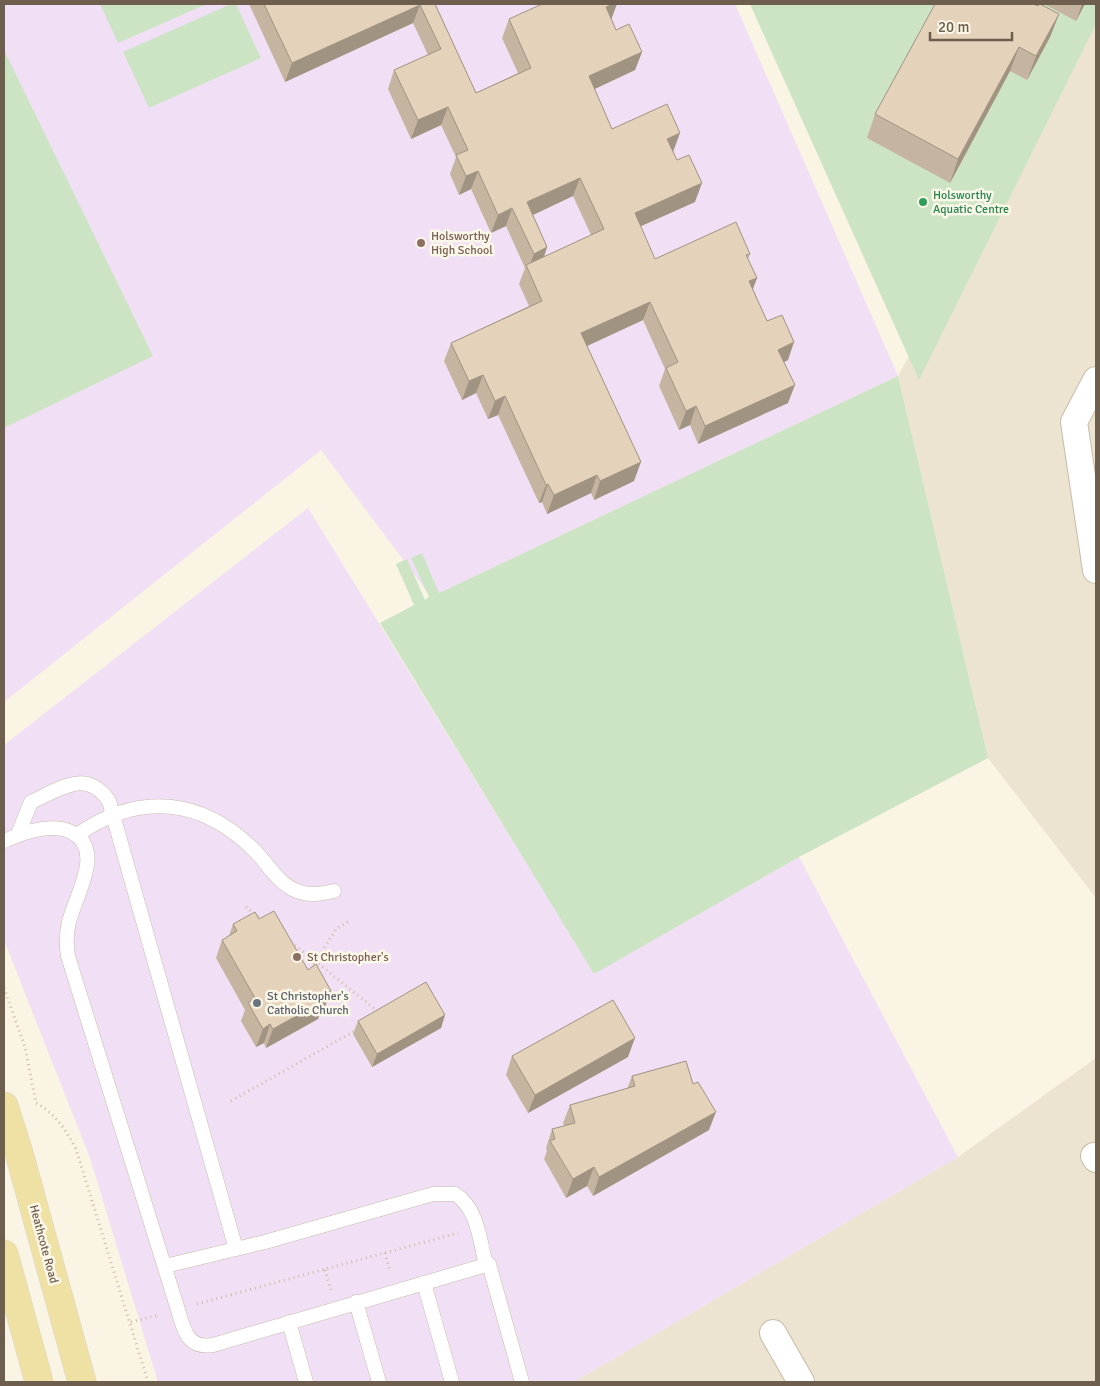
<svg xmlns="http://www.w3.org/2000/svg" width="1100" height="1386" font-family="Signika,sans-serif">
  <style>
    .residential { fill: #ece4d1 }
    .education { fill: #f1e0f5 }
    .green { fill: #cce4c4 }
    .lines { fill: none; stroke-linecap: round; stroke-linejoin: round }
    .service-casing { stroke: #c6bba9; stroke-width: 15 }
    .minor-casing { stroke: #c6bba9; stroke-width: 28 }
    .primary-casing { stroke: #d9d5d1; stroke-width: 29 }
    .path { stroke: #cfbba2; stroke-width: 3; stroke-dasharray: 1 4; stroke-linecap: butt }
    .service { stroke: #fff; stroke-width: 14 }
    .minor { stroke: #fff; stroke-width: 26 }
    .primary { stroke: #efe0a4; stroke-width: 28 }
    .wall { fill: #c5b5a0; fill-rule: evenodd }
    .shaded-wall { fill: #a09382 }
    .building { fill: #e5d2ba; stroke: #a09382 }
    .leisure-dot { fill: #2e9e5b; stroke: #fcf8e9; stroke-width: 2 }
    .education-dot { fill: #8d6e63; stroke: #fcf8e9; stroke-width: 2 }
    .worship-dot { fill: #6b7280; stroke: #fcf8e9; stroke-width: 2 }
    .labels { text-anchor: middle; stroke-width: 5; stroke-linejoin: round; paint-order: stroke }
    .leisure-label { font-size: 12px; fill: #27864d; stroke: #fcf8e9; text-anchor: start }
    .education-label { font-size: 12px; fill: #785e54; stroke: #fcf8e9; text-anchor: start }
    .worship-label { font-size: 12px; fill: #5b616d; stroke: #fcf8e9; text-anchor: start }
    .street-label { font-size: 12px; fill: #6d5e4d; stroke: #fcf8e9 }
  </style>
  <rect width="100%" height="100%" fill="#f9f4e3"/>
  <path class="residential" d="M1096,17V898L988,758L898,376Z
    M1096,1058V1382H574L958,1157Z"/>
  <path class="education" d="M4,4H735L898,376L431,597L321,450L4,702Z
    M308,508L594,973L799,857L958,1157L574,1382H158L90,1158L4,940V745Z"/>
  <path class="green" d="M100,4H207L118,43Z
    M231,4H236L261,58L149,108L123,52Z
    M750,4H1096V24L919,380Z
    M4,50L153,356L4,428Z
    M898,376L988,758L799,857L594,974L380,623L414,605L396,564L407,559L425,600L429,597L411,558L422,553L439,593Z"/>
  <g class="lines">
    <g class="service-casing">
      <path id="service" d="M18,834L31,802C60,789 86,768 109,801L236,1249
        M77,835C139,791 203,798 256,852C268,865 279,884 297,891C310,896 321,894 334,891
        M4,841C22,833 51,822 71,832C106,849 75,896 69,922C66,934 66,944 68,956L178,1310C184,1330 187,1349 213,1345L486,1265
        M165,1266L265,1242L433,1194H455C478,1208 480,1242 486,1265L489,1264L522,1382
        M424,1283L452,1382
        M356,1302L379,1382
        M289,1322L306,1382"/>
    </g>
    <g class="minor-casing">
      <path id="minor" d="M1096,380L1074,422L1096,570
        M1094,1156L1096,1159
        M773,1333L801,1382"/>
    </g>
    <g class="primary-casing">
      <path id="primary" d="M4,1106L19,1153L82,1382
        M4,1254L39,1382"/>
    </g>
    <path class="path" d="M246,907L262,920
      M291,942L380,1013
      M311,969L336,929L351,920
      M4,988L25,1047L36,1103C56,1114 66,1130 76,1149L148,1382
      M231,1101L358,1029
      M385,1253L390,1271
      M325,1270L331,1290
      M197,1304L458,1233
      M131,1322L159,1315"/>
    <use href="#service" class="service"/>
    <use href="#minor" class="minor"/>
    <use href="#primary" class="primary"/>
  </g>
  <path class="wall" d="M249,4H435L476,93L518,73L502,38L509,19L612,20L616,30L642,52L635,70L594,89L612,129L673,152L695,202L640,226L655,259L750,254L748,259L757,278L753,289L767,321L788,360L784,362L788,403L698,444L690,425L679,430L659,386L665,369L643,320L587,346L634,481L594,500L591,493L547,514L542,502L539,503L498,415L488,419L476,393L462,400L444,361L451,343L529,306L519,284L525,268L506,226L491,233L471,189L459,195L450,174L456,157L441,125L411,139L388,89L394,70L428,55L413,23L285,82ZM573,196L591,235L544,257L547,247L533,215Z
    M1044,4H1085L1076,21Z
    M1038,6L1059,14L1050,37L1027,80L1010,71L950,183L867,138L875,114Z
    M259,919L308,970L331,991L324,1009L321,1011L318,1019L266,1048L264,1043L256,1047L241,1021L245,1010L216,958L222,940L229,936L233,924Z
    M445,1015L441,1028L372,1067L353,1034L358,1021Z
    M512,1056L628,1057L528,1113L506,1075Z
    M632,1076L693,1084L709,1130L593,1196L587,1186L566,1198L544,1159L547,1151L546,1148L552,1129L564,1126L563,1123L570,1105L627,1089Z"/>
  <path class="shaded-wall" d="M613,4H617L611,20L606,7Z
    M1082,4H1085L1076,21Z
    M420,5L413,23L285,82L292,63Z
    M1059,14L1050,37L1027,80L1036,56Z
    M1019,47L1010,71L950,183L958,159Z
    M642,52L635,70L582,95L589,76Z
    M448,107L441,125L411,139L418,120Z
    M680,133L673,152L667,139Z
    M478,171L471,189L459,195L466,176Z
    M580,178L573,196L520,221L527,202Z
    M702,183L695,202L628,232L635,213Z
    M512,208L506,226L491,233L498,215Z
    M547,247L541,266L528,270L534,254Z
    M757,278L750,296L749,281Z
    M650,302L643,320L574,352L581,333Z
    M794,342L788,360L772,368L778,350Z
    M483,375L476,393L462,400L469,381Z
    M795,385L788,403L698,444L705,426Z
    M505,396L498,415L488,419L495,401Z
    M696,406L690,425L679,430L686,411Z
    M641,462L634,481L594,500L600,481Z
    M597,475L591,493L547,514L554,495Z
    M548,484L542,502L539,503L546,485Z
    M331,991L324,1009L321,1011L318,1019L266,1048L273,1029L322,996Z
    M445,1015L441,1028L372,1067L377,1054Z
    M270,1024L264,1043L256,1047L263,1029Z
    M635,1038L628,1057L528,1113L535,1095Z
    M716,1112L709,1130L593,1196L599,1177Z
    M594,1167L587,1186L566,1198L573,1179Z"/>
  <path class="building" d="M264,4H435L476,93L531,68L509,19L542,4H613L606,7L616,30L629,24L642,52L589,76L612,129L667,104L680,133L667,139L677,160L689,155L702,183L635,213L655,259L736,222L750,254L746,255L757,278L749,281L767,321L782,315L794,342L778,350L795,385L705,426L696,406L686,411L666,368L678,362L650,302L581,333L641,462L600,481L597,475L554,495L548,484L546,485L505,396L495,401L483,375L469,381L451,343L542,301L526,265L604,229L580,178L527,202L547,247L534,254L512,208L498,215L478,171L466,176L456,155L468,150L448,107L418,120L394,70L441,49L420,5L292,63Z
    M935,4H1033L1038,6L1039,4H1040L1059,14L1036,56L1019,47L958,159L875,114Z
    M274,911L308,970L316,964L331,991L322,996L325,1000L273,1029L270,1024L263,1029L248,1003L255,998L222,940L237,931L233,924L255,912L259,919Z
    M426,982L445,1015L377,1054L358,1021Z
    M613,1000L635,1038L535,1095L512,1056Z
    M686,1061L693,1084L698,1082L716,1112L599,1177L594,1167L573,1179L550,1141L555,1139L552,1129L575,1123L570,1105L635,1086L632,1076Z"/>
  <circle class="leisure-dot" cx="923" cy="202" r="5"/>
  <g class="education-dot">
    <circle cx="421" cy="243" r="5"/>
    <circle cx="297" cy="957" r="5"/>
  </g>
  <circle class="worship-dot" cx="257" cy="1003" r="5"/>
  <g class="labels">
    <g class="leisure-label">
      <text x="933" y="199">Holsworthy<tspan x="933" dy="14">Aquatic Centre</tspan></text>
    </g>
    <g class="education-label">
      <text x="431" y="240">Holsworthy<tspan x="431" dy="14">High School</tspan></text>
      <text x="307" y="961">St Christopher's</text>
    </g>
    <g class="worship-label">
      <text x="267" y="1000">St Christopher's<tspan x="267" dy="14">Catholic Church</tspan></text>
    </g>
    <g class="street-label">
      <text transform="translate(44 1244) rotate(75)" y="4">Heathcote Road</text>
    </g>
  </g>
  <rect width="1100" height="1386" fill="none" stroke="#6d5e4d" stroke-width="10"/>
  <path d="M930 32v8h82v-8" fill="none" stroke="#6d5e4d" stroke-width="2.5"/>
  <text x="938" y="32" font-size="15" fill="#6d5e4d" stroke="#fcf8e9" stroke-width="4" paint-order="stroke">20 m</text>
</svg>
